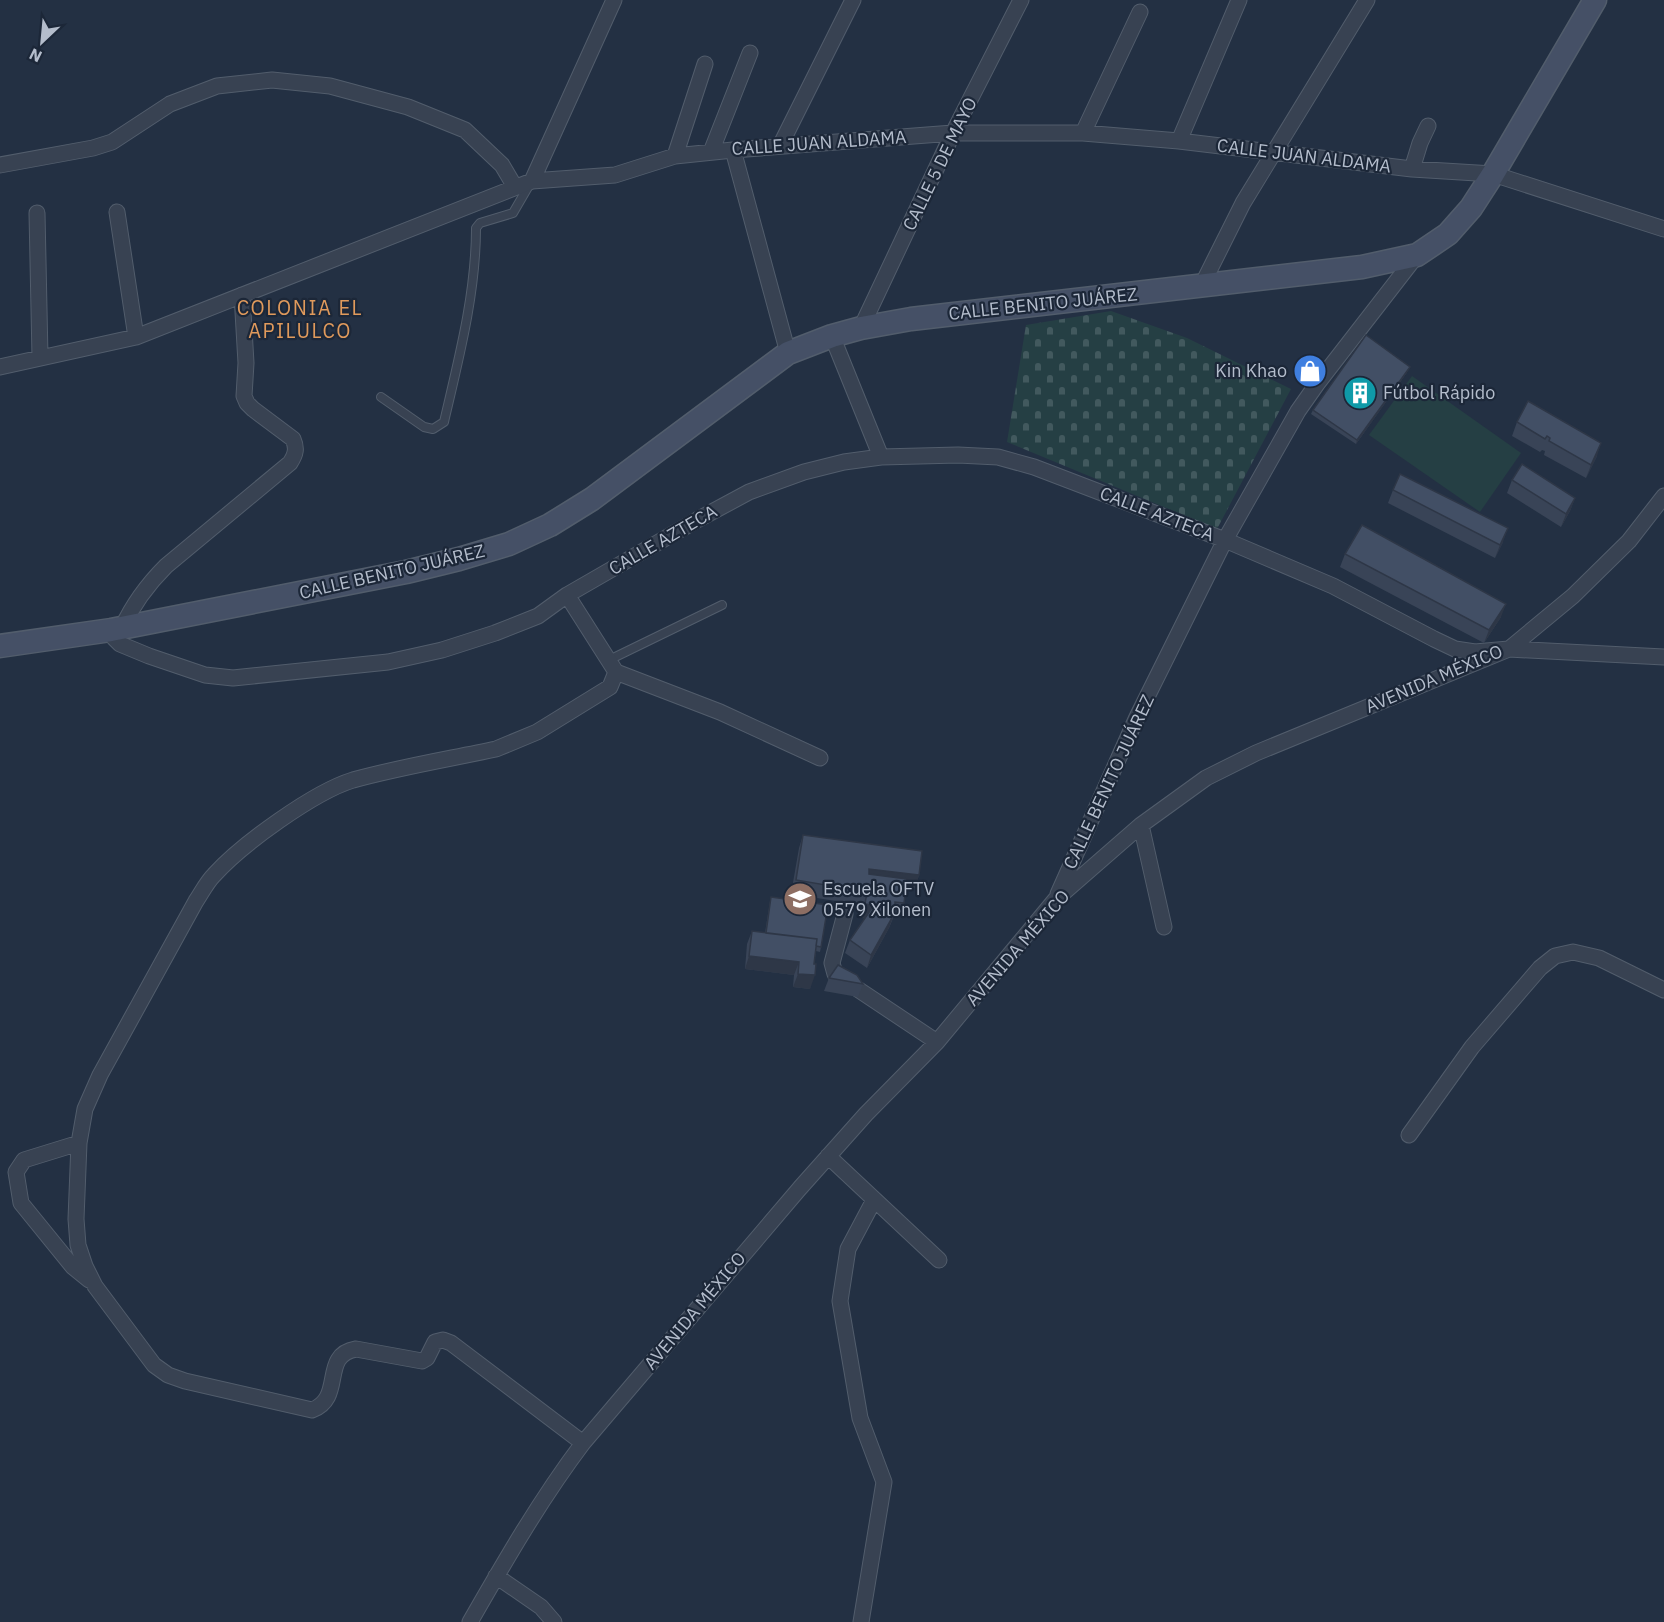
<svg xmlns="http://www.w3.org/2000/svg" width="1664" height="1622" font-family="'IBM Plex Sans',sans-serif">
  <style>
    .cemetery { fill: url(#cemetery-stones) }
    .garden { fill: #253f44 }
    .lines { fill: none; stroke-linecap: round; stroke-linejoin: round }
    .service-casing { stroke: #525d6c; stroke-width: 10 }
    .minor-casing { stroke: #525d6c; stroke-width: 17 }
    .secondary-casing { stroke: #525d6c; stroke-width: 25 }
    .service { stroke: #384252; stroke-width: 8 }
    .minor { stroke: #384252; stroke-width: 15 }
    .secondary { stroke: #455066; stroke-width: 22 }
    .wall { fill: #394457 }
    .shaded-wall { fill: #2e3747 }
    .building { fill: #424f65; stroke: #2e3747; stroke-width: 1.5 }
    .labels { text-anchor: middle; stroke-width: 4.5; stroke-linejoin: round; paint-order: stroke }
    .street-label { font-size: 18px; fill: #b4bdcc; stroke: #1c2738 }
    .poi-label { font-size: 18px; fill: #b4bdcc; stroke: #1c2738; text-anchor: start }
    .neighbourhood-label { font-size: 20px; letter-spacing: 1.5px; fill: #e09a5c; stroke: #1c2738 }
  </style>
  <defs>
    <pattern id="cemetery-stones" width="16" height="16" patternUnits="userSpaceOnUse" patternTransform="scale(1.5)"><rect width="16" height="16" fill="#253f44"/><path d="M2 7V4a2 2 0 0 1 4 0v3zM10 15v-3a2 2 0 0 1 4 0v3z" fill="#42595e"/></pattern>
  </defs>
  <rect width="100%" height="100%" fill="#233043"/>
  <path class="cemetery" d="M1111,311L1187,338L1291,389L1217,529L1007,442L1026,325Z"/>
  <path class="garden" d="M1412,376L1521,453L1480,512L1369,435Z"/>
  <g class="lines">
    <g class="service-casing">
      <path id="service" d="M381,397L424,427L433,429L444,422C459,358 476,293 476,228L480,223L513,213L531,182
        M609,660L722,605"/>
    </g>
    <g class="minor-casing">
      <path id="minor" d="M1083,133L1140,12
        M1179,141L1239,0
        M780,146L853,0
        M733,150L788,353
        M711,152L750,53
        M675,156L705,64
        M0,165L93,148L112,142L170,104L217,86L272,80L330,86L408,107L465,130L502,165L515,187
        M1412,169L1420,143L1428,126
        M532,181L614,0
        M117,212L136,337
        M37,213L40,357
        M1201,287L1243,203L1367,0
        M861,328L953,133L1021,0
        M832,336L881,457
        M0,367L136,337L532,181L615,175L675,156L733,150L953,133H1083L1179,141L1412,169L1493,174L1664,229
        M567,595L616,672L610,687L537,732L496,749C449,759 400,767 353,780C314,792 242,844 214,875C207,882 202,892 196,901L100,1075L85,1109L79,1143L76,1219L78,1245L85,1266L95,1286L154,1365L168,1375L185,1381L312,1410C345,1398 320,1355 356,1349L422,1361L427,1358L435,1342L443,1340L451,1343L583,1443
        M122,628C133,604 147,585 166,566L290,463C296,454 297,448 293,439L253,409L247,403L244,396L246,363L242,295
        M111,630L114,638L120,644L149,656L205,675L233,678L388,662L442,650L495,633L538,616L567,595L697,520L749,492L804,472L844,462L881,457L958,455L998,457L1034,467L1225,540L1333,586L1434,639L1455,649L1475,652L1509,649L1664,657
        M616,672L720,712L820,758
        M1141,825L1164,927
        M1058,894L1137,717L1225,540L1298,411L1317,384L1417,255
        M845,914L832,963L835,974L937,1042
        M1409,1135L1472,1047L1540,968L1555,956L1573,952L1599,958L1664,990
        M79,1143L24,1160L16,1172L21,1203L73,1267L89,1280
        M828,1156L939,1260
        M496,1576L541,1607L554,1622
        M470,1622C505,1561 540,1500 583,1443L800,1188L866,1114L937,1042L1055,900L1141,825L1206,778L1256,753L1509,649L1573,596L1629,541L1664,496
        M861,1622L884,1482L860,1418L840,1301L848,1249L874,1200"/>
    </g>
    <g class="secondary-casing">
      <path id="secondary" d="M0,646L111,630L406,572L459,559L509,544L550,525L592,499L788,353L832,336L861,328L911,319L1362,267L1417,255L1448,234L1471,208L1493,174L1595,0"/>
    </g>
    <use href="#service" class="service"/>
    <use href="#minor" class="minor"/>
    <use href="#secondary" class="secondary"/>
  </g>
  <path class="wall" d="M1408,371L1356,444L1311,414L1313,410Z
    M1517,422L1597,456L1586,478L1544,455L1545,451L1542,450L1540,452L1512,436Z
    M1512,480L1575,498L1570,511L1561,527L1507,493Z
    M1393,490L1503,542L1495,558L1388,503Z
    M1345,554L1501,617L1484,643L1340,567Z
    M803,835L919,875L915,888L906,887L904,903L899,916H894L889,928L867,968L845,953L850,940L865,918H860L862,905L791,894L799,848Z
    M771,897L821,947L820,952L816,951L810,989L793,987L794,975L745,969L747,944L752,931L765,933L770,901Z
    M829,978L863,984L858,997L824,991Z"/>
  <path class="shaded-wall" d="M1410,367L1408,371L1356,444L1357,440Z
    M1601,443L1597,456L1586,478L1591,465Z
    M1575,498L1570,511L1561,527L1566,514Z
    M1508,528L1503,542L1495,558L1500,545Z
    M1506,604L1501,617L1484,643L1489,630Z
    M869,869L919,875L915,888L864,883Z
    M865,904L874,905L870,919L860,918Z
    M894,914L889,928L867,968L871,955Z
    M749,956L799,962L794,975L745,969Z
    M798,974L815,975L810,989L793,987Z"/>
  <path class="building" d="M1366,335L1410,367L1357,440L1313,410Z
    M1528,401L1601,443L1591,465L1549,441L1550,438L1547,436L1545,439L1517,422Z
    M1522,464L1575,498L1566,514L1512,480Z
    M1400,474L1508,528L1500,545L1393,490Z
    M1362,525L1506,604L1489,630L1345,554Z
    M803,835L922,851L919,875L869,869V874L907,879L904,903L895,902V907H889L894,914L871,955L850,940L874,905L865,904L867,892L796,880Z
    M771,897L828,905L821,947L816,946L817,939L766,933Z
    M752,931L817,939L814,964H816L815,975L798,974L799,962L749,956Z
    M838,965L857,975L863,984L829,978Z"/>
  <defs>
    <g id="shop-disc" transform="scale(1.725)"><circle r="9.5" fill="#3f7fe0" stroke="#1c2738"/><path d="M-5-2.5h2.3a2.7 3.5 0 0 1 5.4 0H5L5.5 6h-11ZM-1.5-2.5h3a1.5 2.3 0 0 0-3 0Z" fill="#fff"/></g>
    <g id="building-disc" transform="scale(1.725)"><circle r="9.5" fill="#0f9aa8" stroke="#1c2738"/><path d="M-4-6H4V6H1V3H-1V6H-4ZM-2.5-4.3h1.7v1.8h-1.7ZM.8-4.3h1.7v1.8H.8ZM-2.5-1h1.7V.8h-1.7ZM.8-1h1.7V.8H.8Z" fill="#fff"/></g>
    <g id="school-disc" transform="scale(1.725)"><circle r="9.5" fill="#8d6e63" stroke="#1c2738"/><path d="M0-5L7-2L0 1L-7-2ZM-4 1L0 2.5L4 1V4Q0 6-4 4Z" fill="#fff"/></g>
  </defs>
  <g fill-rule="evenodd">
    <use href="#shop-disc" x="1310" y="371"/>
    <use href="#building-disc" x="1360" y="393"/>
    <use href="#school-disc" x="800" y="899"/>
  </g>
  <g class="labels">
    <g class="street-label">
      <text transform="translate(819 143) rotate(-4)" y="6">CALLE JUAN ALDAMA</text>
      <text transform="translate(1304 156) rotate(7)" y="6">CALLE JUAN ALDAMA</text>
      <text transform="translate(940 164) rotate(-64)" y="6">CALLE 5 DE MAYO</text>
      <text transform="translate(1043 304) rotate(-6)" y="6">CALLE BENITO JUÁREZ</text>
      <text transform="translate(1157 514) rotate(21)" y="6">CALLE AZTECA</text>
      <text transform="translate(663 540) rotate(-30)" y="6">CALLE AZTECA</text>
      <text transform="translate(392 572) rotate(-13)" y="6">CALLE BENITO JUÁREZ</text>
      <text transform="translate(1434 679) rotate(-23)" y="6">AVENIDA MÉXICO</text>
      <text transform="translate(1109 782) rotate(-65)" y="6">CALLE BENITO JUÁREZ</text>
      <text transform="translate(1018 948) rotate(-49)" y="6">AVENIDA MÉXICO</text>
      <text transform="translate(695 1311) rotate(-50)" y="6">AVENIDA MÉXICO</text>
    </g>
    <g class="poi-label">
      <text x="1287" y="377" text-anchor="end">Kin Khao</text>
      <text x="1383" y="399">Fútbol Rápido</text>
      <text x="823" y="895">Escuela OFTV<tspan x="823" dy="21">0579 Xilonen</tspan></text>
    </g>
    <g class="neighbourhood-label">
      <text x="300" y="315">COLONIA EL<tspan x="300" dy="23">APILULCO</tspan></text>
    </g>
  </g>
  <g transform="translate(42 42) rotate(206)" stroke="#1c2738" stroke-width="4.5" paint-order="stroke">
  <path d="M0-4.5L10 22L0 15L-10 22Z" fill="#b4bdcc"/>
  <text y="-9" font-size="16" font-weight="bold" text-anchor="middle" fill="#b4bdcc">N</text>
  </g>
</svg>
